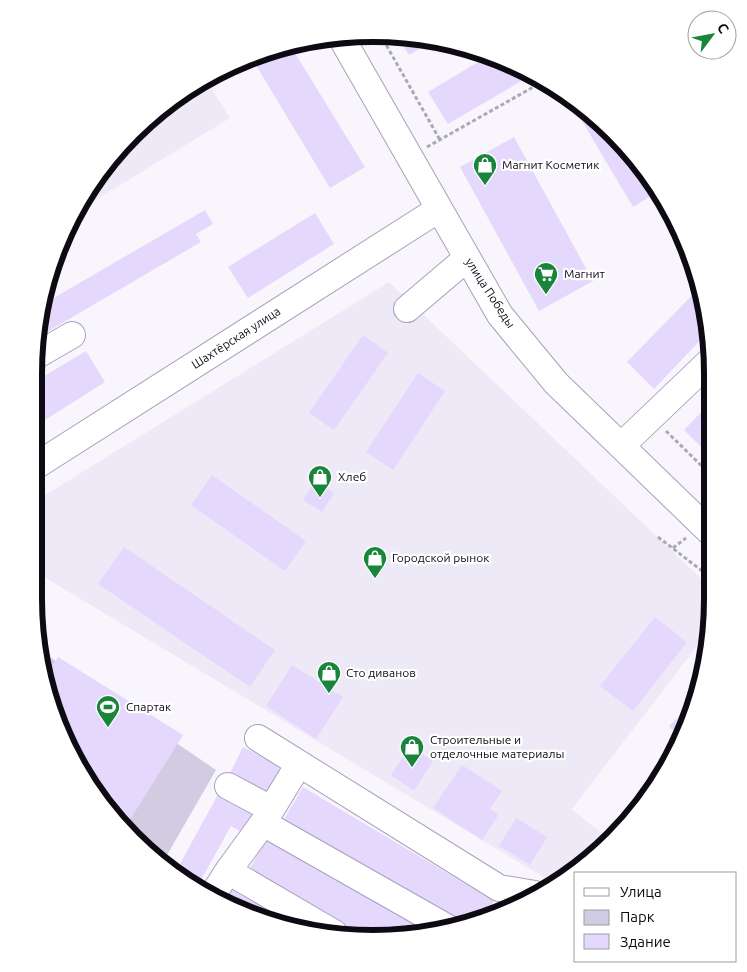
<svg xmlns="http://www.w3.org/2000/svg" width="747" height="972" font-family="Ubuntu,sans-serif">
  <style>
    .built { fill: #ede9f7 }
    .green { fill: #d2cce2 }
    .building { fill: #e4d9fd }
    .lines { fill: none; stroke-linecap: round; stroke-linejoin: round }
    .minor-casing { stroke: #a8a0bb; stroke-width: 28 }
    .path { stroke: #acaab1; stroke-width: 3; stroke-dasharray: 4 2.5; stroke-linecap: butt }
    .minor { stroke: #fff; stroke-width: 26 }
    .labels { text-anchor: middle; stroke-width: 4.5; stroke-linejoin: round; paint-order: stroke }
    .poi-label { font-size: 12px; fill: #0d0a13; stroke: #fff; text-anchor: start }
    .street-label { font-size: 12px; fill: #0d0a13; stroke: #fff }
    .rim { fill: none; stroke: #0d0a13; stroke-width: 6 }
  </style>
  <rect width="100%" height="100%" fill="#f8f6fc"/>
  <path class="built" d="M206,80L230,118L76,212L104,167L185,91Z
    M389,282L710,587V629L572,809L611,841L562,881L555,884L34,571V538L44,532L34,515V502Z"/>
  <path class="green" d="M41,651L216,770L163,862L133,839L79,769L45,687Z"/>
  <path class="building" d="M397,36L421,38L434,40L409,55Z
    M290,45L365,167L330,188L251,57Z
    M490,55L504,60L532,75L448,124L428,92Z
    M582,107L614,133L656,185L659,191L633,207L576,111Z
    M514,137L593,281L539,311L460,167Z
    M205,210L213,224L196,234L201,242L40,336L38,331L43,300L45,303Z
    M315,213L334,244L248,298L228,267Z
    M700,287L710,330L654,389L627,362Z
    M363,335L388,353L334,430L309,413Z
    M86,351L105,382L34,427V382Z
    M418,373L445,391L393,470L366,452Z
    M704,409L710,415V456L684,430Z
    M212,475L306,541L285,571L191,505Z
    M315,481L334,493L322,512L303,500Z
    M34,517L43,531L34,537Z
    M124,547L275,650L250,687L98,584Z
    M655,617L687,642L633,711L600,686Z
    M58,657L183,735L128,823L114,814L79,769L45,687L44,679Z
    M292,665L343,697L316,739L266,706Z
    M697,698L695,708L680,738L669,726Z
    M410,746L433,761L414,791L391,775Z
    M243,747L281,767L265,798L227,779Z
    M462,765L502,791L490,809L499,814L482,840L433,808Z
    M303,787L494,901L485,916L463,926L284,819Z
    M220,791L258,811L245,834L231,826L197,887L176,871Z
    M516,818L547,837L530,865L499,846Z
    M266,838L432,931L374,938L364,937L248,872Z
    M233,888L307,929L286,927L225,902Z"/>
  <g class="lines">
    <g class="minor-casing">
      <path id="minor" d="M341,37L500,315L556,383L710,532
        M407,309L467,258
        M34,357L72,335
        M621,446L710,361
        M34,467L439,209
        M258,738L499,888L535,894
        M299,764L263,823L448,928
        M228,786L271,809
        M263,823L228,871L334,933
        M212,896L228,871"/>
    </g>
    <path class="path" d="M380,34L440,140
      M427,147L544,81
      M666,431L710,474
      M658,537L710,577
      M673,548L686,538"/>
    <use href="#minor" class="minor"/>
  </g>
  <defs>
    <g id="shop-pin" transform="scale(1.25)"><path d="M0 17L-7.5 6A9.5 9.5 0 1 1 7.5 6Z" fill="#19853b" stroke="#fff"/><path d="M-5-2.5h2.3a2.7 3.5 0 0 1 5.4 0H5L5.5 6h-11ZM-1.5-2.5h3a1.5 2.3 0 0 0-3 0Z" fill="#fff"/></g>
    <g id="supermarket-pin" transform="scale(1.25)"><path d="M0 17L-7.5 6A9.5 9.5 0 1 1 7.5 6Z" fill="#19853b" stroke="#fff"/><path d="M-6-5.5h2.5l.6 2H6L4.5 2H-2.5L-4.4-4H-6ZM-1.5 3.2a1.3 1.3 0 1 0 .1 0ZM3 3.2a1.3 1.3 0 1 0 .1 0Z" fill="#fff"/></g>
    <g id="stadium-pin" transform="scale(1.25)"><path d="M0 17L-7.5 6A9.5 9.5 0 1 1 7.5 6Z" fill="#19853b" stroke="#fff"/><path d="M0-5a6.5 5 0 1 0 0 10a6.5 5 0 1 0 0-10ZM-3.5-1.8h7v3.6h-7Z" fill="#fff"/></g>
  </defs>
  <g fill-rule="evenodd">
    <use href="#shop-pin" x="485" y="165"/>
    <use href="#supermarket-pin" x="546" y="274"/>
    <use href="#shop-pin" x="320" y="477"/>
    <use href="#shop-pin" x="375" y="558"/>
    <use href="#shop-pin" x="329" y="673"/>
    <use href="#stadium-pin" x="108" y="707"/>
    <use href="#shop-pin" x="412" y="747"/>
  </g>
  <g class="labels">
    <g class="poi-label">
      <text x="502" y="169">Магнит Косметик</text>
      <text x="564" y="278">Магнит</text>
      <text x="338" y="481">Хлеб</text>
      <text x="392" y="562">Городской рынок</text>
      <text x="346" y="677">Сто диванов</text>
      <text x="126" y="711">Спартак</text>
      <text x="430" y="744">Строительные и<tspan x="430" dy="14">отделочные материалы</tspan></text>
    </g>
    <g class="street-label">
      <text transform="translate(490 293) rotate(57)" y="4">улица Победы</text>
      <text transform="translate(236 338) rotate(-33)" y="4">Шахтёрская улица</text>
    </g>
  </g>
  <path d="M0 0H747V972H0ZM373 42H373A331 331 0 0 1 704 373V599A331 331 0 0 1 373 930H373A331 331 0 0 1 42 599V373A331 331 0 0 1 373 42Z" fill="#fff" fill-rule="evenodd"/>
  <path class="rim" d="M373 42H373A331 331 0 0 1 704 373V599A331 331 0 0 1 373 930H373A331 331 0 0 1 42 599V373A331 331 0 0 1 373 42Z"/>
  <rect x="574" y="872" width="162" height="90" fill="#ffffff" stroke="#9e9da1"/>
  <rect x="584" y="888" width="25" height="8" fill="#ffffff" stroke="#9e9da1"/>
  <text x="620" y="897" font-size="15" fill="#0d0a13">Улица</text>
  <rect x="584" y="910" width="25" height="15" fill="#d2cce2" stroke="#9e9da1"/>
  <text x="620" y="922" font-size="15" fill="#0d0a13">Парк</text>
  <rect x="584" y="934" width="25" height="15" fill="#e4d9fd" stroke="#9e9da1"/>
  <text x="620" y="947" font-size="15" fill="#0d0a13">Здание</text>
  <g transform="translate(712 35) rotate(58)"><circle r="24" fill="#ffffff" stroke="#9e9da1"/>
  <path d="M0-4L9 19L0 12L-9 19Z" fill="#19853b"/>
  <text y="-8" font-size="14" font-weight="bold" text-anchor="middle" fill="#0d0a13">С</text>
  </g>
</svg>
